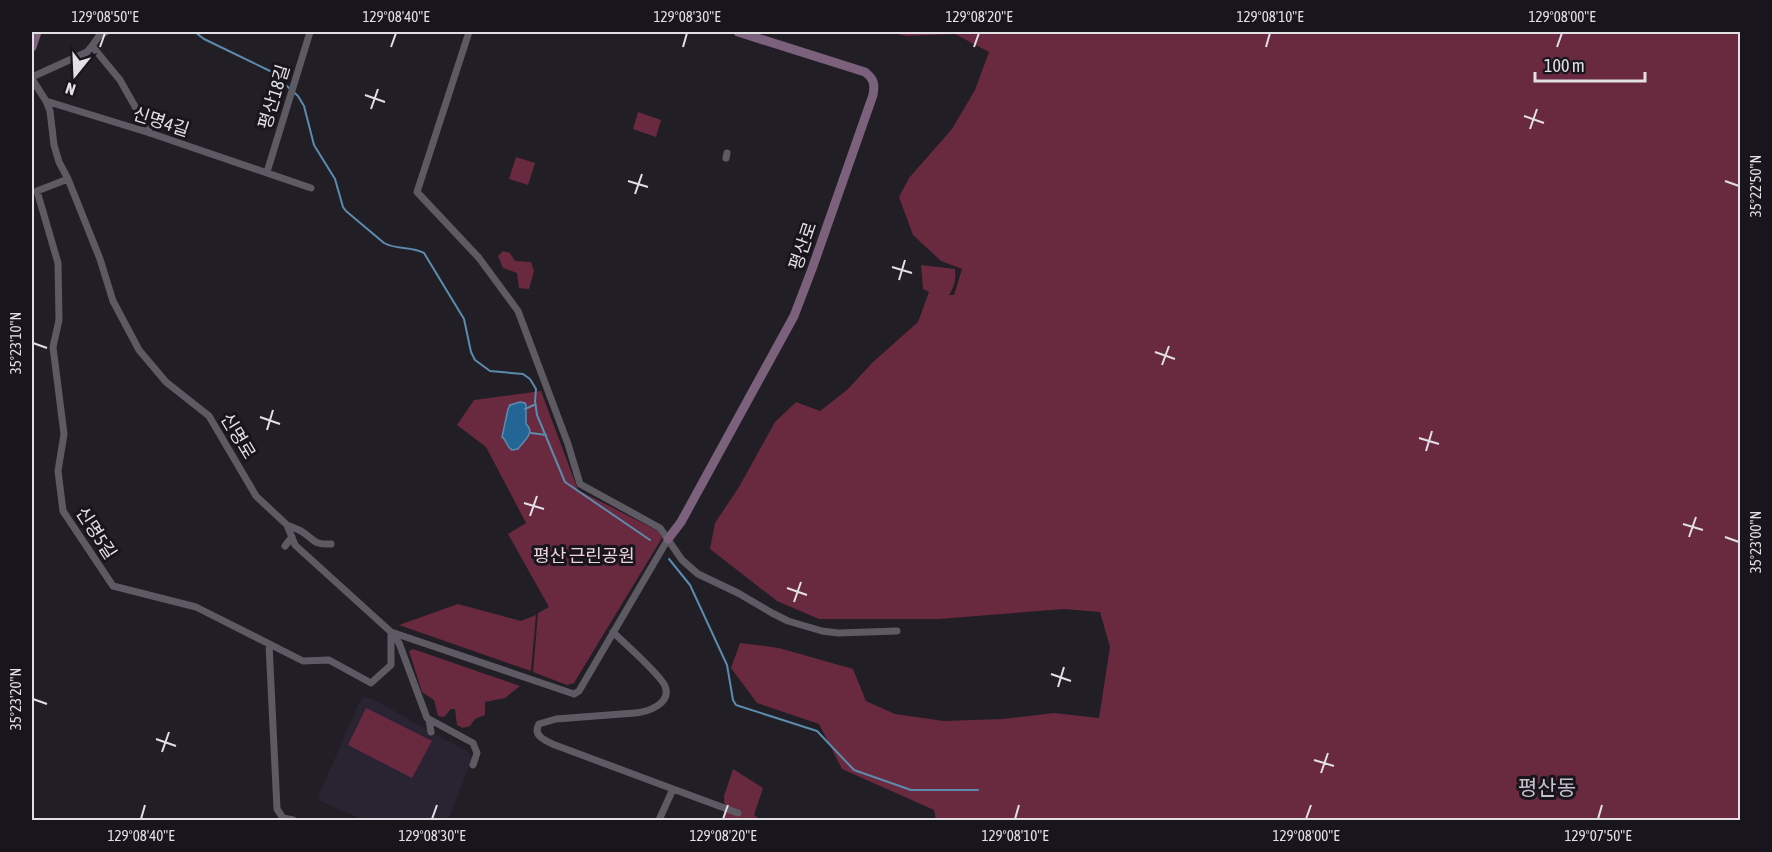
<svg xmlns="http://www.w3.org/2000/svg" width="1772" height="852" font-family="'Asap Condensed','Noto Sans KR',sans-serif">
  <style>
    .built { fill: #2a2432 }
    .green { fill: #69293e }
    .water { fill: #236695; stroke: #5c8bad; stroke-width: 1.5 }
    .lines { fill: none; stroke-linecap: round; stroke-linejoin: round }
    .stream { stroke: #5c8bad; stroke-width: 2 }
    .street { stroke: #5d5a63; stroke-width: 7 }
    .secondary { stroke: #7c617c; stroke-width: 9 }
    .ticks { fill: none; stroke: #e2e0e5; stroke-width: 2 }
    .labels { text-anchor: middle; stroke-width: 6; stroke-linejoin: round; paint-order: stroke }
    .street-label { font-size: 18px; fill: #e2e0e5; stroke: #18151c }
    .park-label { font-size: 18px; fill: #eed3d9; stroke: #18151c }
    .quarter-label { font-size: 21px; fill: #c6c2cd; stroke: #18151c }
    .neatline { fill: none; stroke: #e2e0e5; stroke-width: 2 }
    .ticks-label { font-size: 15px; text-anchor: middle; fill: #e2e0e5 }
  </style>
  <rect width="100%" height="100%" fill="#211e26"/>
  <path class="built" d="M363,697L373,699L431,732L467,751L472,759L448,820H364L320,801L319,795L359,703Z"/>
  <path class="green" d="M887,32H1740V820H936L934,810L842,769L819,724L757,703L731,668L740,643L779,648L853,669L866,701L895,714L944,721L1002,719L1054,713L1099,718L1110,647L1100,612L1064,609L939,619H819L777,601L710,549L715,523L739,487L775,422L796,402L820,411L847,390L873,362L918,322L929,292L923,289L921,265L955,269C956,279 955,286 949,295H954L962,269L941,261L913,235L899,197L909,178L952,129L975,90L989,52L955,34L907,36Z
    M638,112L661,120L656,137L633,129Z
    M516,157L535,163L528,185L509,179Z
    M503,251L510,253L515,261L531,262L534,271L529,289L519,288L517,273L503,268L498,256Z
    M541,391L578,490L658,531L662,538L574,683L567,685L533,672L538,613L549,607L508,534L526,523L486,447L457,425L474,400Z
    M458,604L521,621L536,615L531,671L399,625Z
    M413,649L520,686L505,698L485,702V715L475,719L470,726L463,728L457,725L455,709H451L444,717L438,716L434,700L422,692L409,651Z
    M366,708L432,741L412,778L348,745Z
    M733,769L763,788L754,815L761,820H725L724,796Z"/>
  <path class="water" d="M520,402L525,403L526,405V424C536,433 524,440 518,449L512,450C506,447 507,440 502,437L508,409L510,405Z"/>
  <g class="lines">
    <path class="stream" d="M195,32L204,39L270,71L298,96L304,106L314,145L335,179L343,207L346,211L384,243C396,250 411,246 424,253L464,319L471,352L475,360L490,371L523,374L530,379L536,389L535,401L537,415L565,482L650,540
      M525,409L534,405
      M531,433L546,435
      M669,559L690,585L727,665L733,700L736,705L817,731L854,770L911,790H978"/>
    <path class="street" d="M469,32L417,192L479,258L518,311L568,444L580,484L660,528L682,560L698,574L738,593L772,613L788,621L822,631L838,633L897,631
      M92,46L99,36L106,32
      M32,77L87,52L92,46L120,80L150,133
      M32,79L46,101L50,111L54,145L59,162L68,179L100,259L113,301L139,350L166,382L209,416L256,496L287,525L295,545L391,632L399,643L427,718L473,743L477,753L473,765
      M46,101L150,133L311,188
      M726,158L727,153
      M267,172L310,32
      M68,179L37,191L58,263L59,320L53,347L64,434L58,471L63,511L113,586L196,607L303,661L329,660L371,683L391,665V632
      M287,525C292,527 297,529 301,531C314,539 313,545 331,544
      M285,546L292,537
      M391,632L574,694L579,691L668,539
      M613,632C624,643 660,674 665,686C672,704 647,712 635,713L556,719L539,724C532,736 546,741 555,745L673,789
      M269,644L277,809L283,818L293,820
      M429,720L431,732
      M659,820L673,789L738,813"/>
    <path class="secondary" d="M32,47L37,32
      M668,539L681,522L794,316L812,269L873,95C875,84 874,79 865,72L738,32"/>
  </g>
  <path class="ticks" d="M100,47L105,33M391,47L396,33M683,47L687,33M974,47L979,33M1266,47L1270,33M1557,47L1562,33M365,95L385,102M371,109L378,89M1524,116L1544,123M1530,129L1537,109M628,181L648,187M1725,181L1739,186M635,194L642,174M892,267L912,273M899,280L905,260M33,343L47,348M1155,352L1175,359M1162,365L1169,346M260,417L280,424M267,430L273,410M1419,438L1439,444M1426,451L1432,431M524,503L544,509M530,516L537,496M1683,524L1703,530M1689,537L1696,517M1725,537L1739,542M787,588L807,595M794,602L801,582M1051,674L1071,681M1058,687L1064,667M33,699L47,704M156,739L176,746M162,752L169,732M1314,760L1334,766M1321,773L1328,753M141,819L145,805M432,819L437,805M723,819L728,805M1015,819L1019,805M1306,819L1311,805M1598,819L1602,805"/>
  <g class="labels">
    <g class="street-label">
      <text transform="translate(274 97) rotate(-73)" y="6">평산18길</text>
      <text transform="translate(161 122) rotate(18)" y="6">신명4길</text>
      <text transform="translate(803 246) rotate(-71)" y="6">평산로</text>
      <text transform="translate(238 436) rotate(59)" y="6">신명로</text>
      <text transform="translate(96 533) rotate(57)" y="6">신명5길</text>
    </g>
    <g class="park-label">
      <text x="584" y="562">평산 근린공원</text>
    </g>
    <g class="quarter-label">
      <text x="1547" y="795">평산동</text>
    </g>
  </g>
  <rect width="1772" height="852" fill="none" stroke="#18151c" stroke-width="66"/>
  <g transform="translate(75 75) rotate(198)" stroke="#18151c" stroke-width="4.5" paint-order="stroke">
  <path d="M0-4.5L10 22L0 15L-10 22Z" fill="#e2e0e5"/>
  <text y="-9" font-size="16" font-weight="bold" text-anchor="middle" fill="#e2e0e5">N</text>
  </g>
  <path d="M1535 72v9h110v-9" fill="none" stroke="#e2e0e5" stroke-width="3"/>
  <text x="1544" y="72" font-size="18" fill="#e2e0e5" stroke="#18151c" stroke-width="4.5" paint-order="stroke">100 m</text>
  <rect x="33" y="33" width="1706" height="786" class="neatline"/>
  <g class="ticks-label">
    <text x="105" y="22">129°08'50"E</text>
    <text x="396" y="22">129°08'40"E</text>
    <text x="687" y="22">129°08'30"E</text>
    <text x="979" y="22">129°08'20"E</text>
    <text x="1270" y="22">129°08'10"E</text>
    <text x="1562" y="22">129°08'00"E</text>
    <text transform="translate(1756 186) rotate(-90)" y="5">35°22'50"N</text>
    <text transform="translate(16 343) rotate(-90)" y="5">35°23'10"N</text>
    <text transform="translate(1756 542) rotate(-90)" y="5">35°23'00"N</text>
    <text transform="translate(16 699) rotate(-90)" y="5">35°23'20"N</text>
    <text x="141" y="841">129°08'40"E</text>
    <text x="432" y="841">129°08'30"E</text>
    <text x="723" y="841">129°08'20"E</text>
    <text x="1015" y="841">129°08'10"E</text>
    <text x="1306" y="841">129°08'00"E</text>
    <text x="1598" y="841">129°07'50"E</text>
  </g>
</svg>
